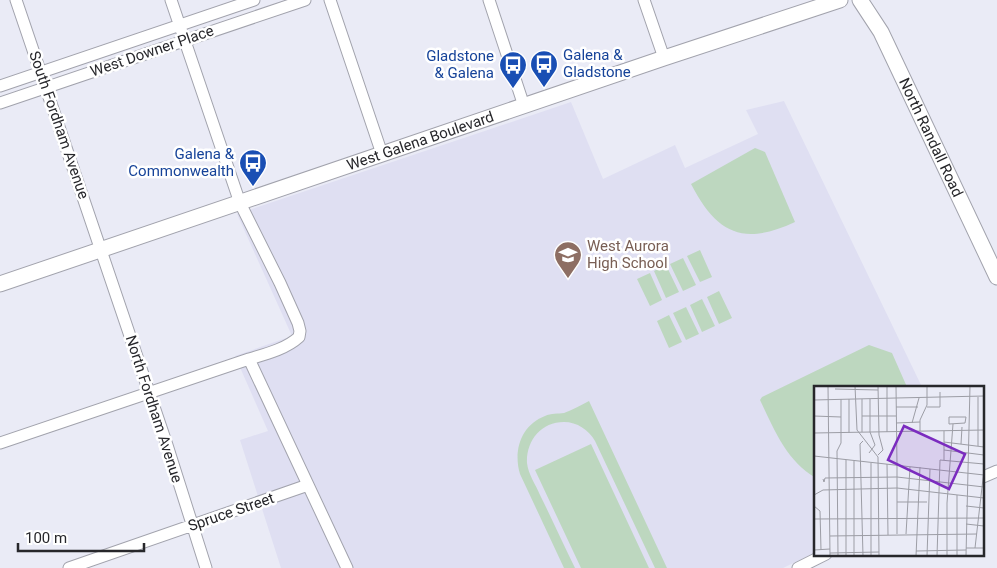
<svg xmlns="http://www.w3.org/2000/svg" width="997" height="568" font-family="Roboto,sans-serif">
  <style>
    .built { fill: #dfdff2 }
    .green { fill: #bdd7bf }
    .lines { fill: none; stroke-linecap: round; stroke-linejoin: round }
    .minor-casing { stroke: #a2a3ad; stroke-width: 13 }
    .major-casing { stroke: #a2a3ad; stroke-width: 17 }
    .minor { stroke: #fff; stroke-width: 11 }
    .major { stroke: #fff; stroke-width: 15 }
    .labels { text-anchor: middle; stroke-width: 5; stroke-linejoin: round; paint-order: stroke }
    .street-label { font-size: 15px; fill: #27272b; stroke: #fff }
    .transit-label { font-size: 15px; fill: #164399; stroke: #fff; text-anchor: end }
    .education-label { font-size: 15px; fill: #785e54; stroke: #fff; text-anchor: start }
    .inset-road { fill: none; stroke: #9c9da5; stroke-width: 1 }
    .view { fill: #7b2cbf; fill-opacity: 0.15; stroke: #7b2cbf; stroke-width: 2.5 }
    .inset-edge { fill: none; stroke: #27272b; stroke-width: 2.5 }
  </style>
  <rect width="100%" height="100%" fill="#eaebf6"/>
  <path class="built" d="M784,101L922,387H816V552L783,568H281L240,440L268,431L235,356L292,336L237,214L571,102L603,179L675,145L685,168L758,134L746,110Z"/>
  <path class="green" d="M755,148L765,152L795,222C743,246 717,234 691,184Z
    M700,250L712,277L700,282L687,256Z
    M683,258L696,285L683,291L670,264Z
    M666,265L679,292L666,298L654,271Z
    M650,273L662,300L650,306L637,279Z
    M719,291L732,318L719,324L707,297Z
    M702,299L715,326L702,332L690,305Z
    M686,307L699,334L686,340L673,313Z
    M669,315L682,342L669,348L657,321Z
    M869,345L892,353L907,387H816V478C786,460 775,431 760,400L762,397Z
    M589,401L667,568H655L595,441C589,430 577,422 564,422C541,422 526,441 527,463C528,474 536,485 540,495C552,519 563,544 575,568H564L520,474C513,451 521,425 545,416C551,413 558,414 564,413C572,410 581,405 589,401Z
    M591,444L649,568H581L535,470Z"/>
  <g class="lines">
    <g class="minor-casing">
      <path id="minor" d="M16,0L167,445L206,568
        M330,0L382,154
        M489,0L524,106
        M644,0L664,58
        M0,86L254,0
        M0,103L305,0
        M249,359L347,568
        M0,443L249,359C266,354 286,349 299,337L300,331L298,323L280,283L240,203L171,0
        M983,477L997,471
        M69,568L308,485
        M798,568L826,554"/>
    </g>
    <g class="major-casing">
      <g id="major">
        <path id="s1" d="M860,0L881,32L997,277"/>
        <path id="s2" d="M0,284L664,58L840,0"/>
      </g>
    </g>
    <use href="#minor" class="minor"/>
    <use href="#major" class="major"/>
  </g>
  <defs>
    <g id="bus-pin" transform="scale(1.4375)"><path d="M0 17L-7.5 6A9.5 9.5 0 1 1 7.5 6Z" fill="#1a4fb4" stroke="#fff"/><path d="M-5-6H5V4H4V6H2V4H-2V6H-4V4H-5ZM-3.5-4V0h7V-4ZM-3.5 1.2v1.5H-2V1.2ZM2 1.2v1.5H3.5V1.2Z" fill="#fff"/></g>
    <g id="school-pin" transform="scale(1.4375)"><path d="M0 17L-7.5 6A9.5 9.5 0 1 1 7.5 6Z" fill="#8d6e63" stroke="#fff"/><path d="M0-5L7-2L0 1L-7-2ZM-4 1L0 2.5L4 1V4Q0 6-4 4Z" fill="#fff"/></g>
  </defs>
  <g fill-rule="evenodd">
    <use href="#bus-pin" x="544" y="64"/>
    <use href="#bus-pin" x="513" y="65"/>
    <use href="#bus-pin" x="253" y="163"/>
    <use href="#school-pin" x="568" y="255"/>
  </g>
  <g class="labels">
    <g class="street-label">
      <text transform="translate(152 51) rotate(-19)" y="5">West Downer Place</text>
      <text transform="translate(59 125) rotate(71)" y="5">South Fordham Avenue</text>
      <text dy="5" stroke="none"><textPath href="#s1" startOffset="155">North Randall Road</textPath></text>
      <text dy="5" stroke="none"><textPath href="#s2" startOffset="444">West Galena Boulevard</textPath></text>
      <text transform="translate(154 409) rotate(72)" y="5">North Fordham Avenue</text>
      <text transform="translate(231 512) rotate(-19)" y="5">Spruce Street</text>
    </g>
    <g class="transit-label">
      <text x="563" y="60" text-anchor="start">Galena &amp;<tspan x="563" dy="17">Gladstone</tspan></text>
      <text x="494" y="61">Gladstone<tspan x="494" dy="17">&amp; Galena</tspan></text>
      <text x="234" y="159">Galena &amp;<tspan x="234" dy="17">Commonwealth</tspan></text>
    </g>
    <g class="education-label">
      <text x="587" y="251">West Aurora<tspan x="587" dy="17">High School</tspan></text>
    </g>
  </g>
  <g transform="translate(814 386)">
    <rect width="170" height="170" fill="#eaebf6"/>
    <path class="inset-road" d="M14,0L16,170M41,0L43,44L64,71L65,170M73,0V46M82,0L83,79M21,3L64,4M82,12L170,10M0,14L82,12M82,21H104M113,21H126V6M0,30L27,31M48,30H82M135,31V38L151,37L152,31M135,31H152M82,37L106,36M98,37L105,12M106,45V34L113,19V0M130,45V74M48,46V13M0,47L170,44M35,47V13M130,56L170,61M147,58L148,41M164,60V11M130,64L170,69M55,67L61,59L56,46V13M64,69L69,64L65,49L64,0M0,70L170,89M32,74V170M40,75V170M57,77V170M73,78L74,149M83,79V148M9,93L10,96L11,92L83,91L170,101M0,109L9,104L83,102L170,112M83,116H113M0,120L6,125L7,164M152,120L170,122M0,133L170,132M152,138L170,140M92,148L96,81M16,150L163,148M152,162H170M161,162L170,84M0,164L16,163M102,165L152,164M16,167L65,166M24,170L23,65L27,57V13M49,170L46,58L49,55M102,170L106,81M113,170L116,83M123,170L126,74L170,78M133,170V117L139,38M143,170V109M152,170L156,0"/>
    <path class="view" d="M90,40L151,68L135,103L74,74Z"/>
    <rect width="170" height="170" class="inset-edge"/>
  </g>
  <path d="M18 543v8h126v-8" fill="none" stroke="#27272b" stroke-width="2.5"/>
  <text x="25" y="543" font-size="15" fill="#27272b" stroke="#ffffff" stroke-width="4" paint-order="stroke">100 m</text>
</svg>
